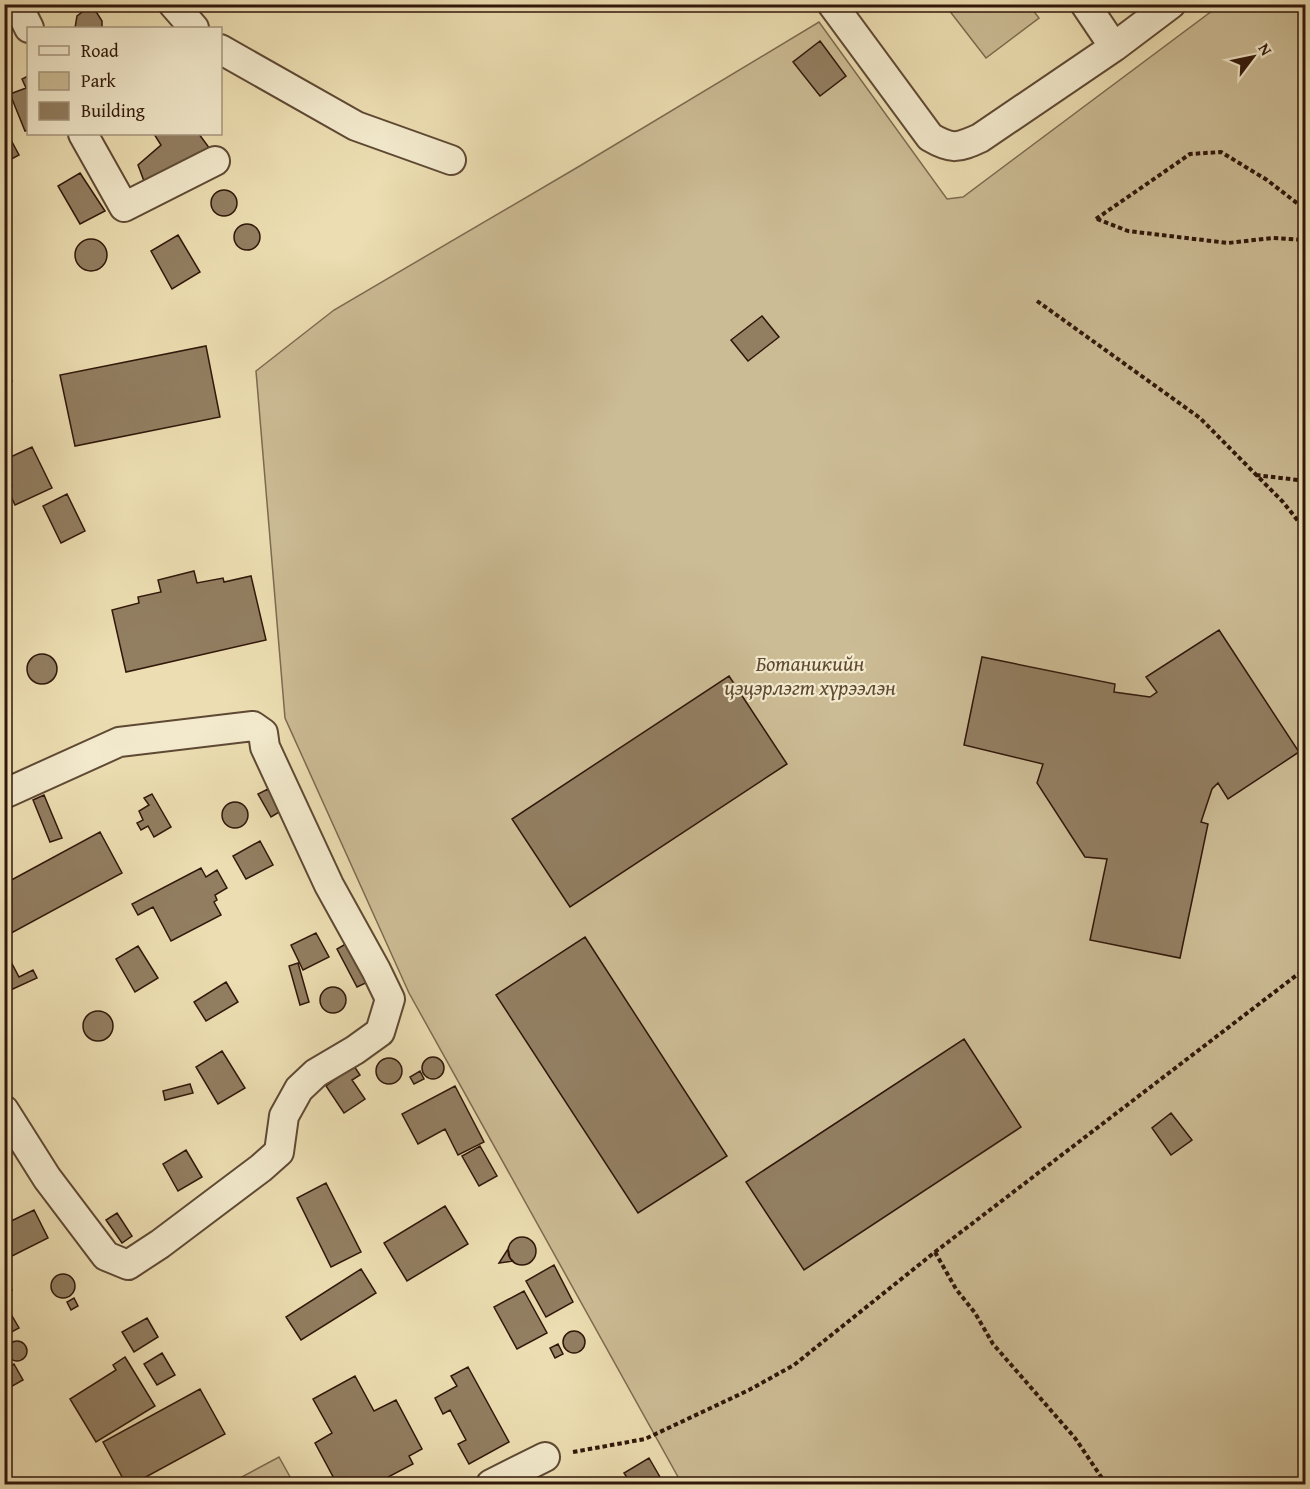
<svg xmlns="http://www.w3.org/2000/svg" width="1310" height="1489" font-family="'Gentium Book Plus',serif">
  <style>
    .green { fill: #ccbc95; stroke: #7e6a50; stroke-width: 1.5 }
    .building { fill: #927e61; stroke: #30170a; stroke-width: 1.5 }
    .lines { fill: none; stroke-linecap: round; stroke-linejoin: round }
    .minor-casing { stroke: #5f4934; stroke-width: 32 }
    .path { stroke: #30170a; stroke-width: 4; stroke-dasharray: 4.5 3; stroke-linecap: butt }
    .minor { stroke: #f3eacd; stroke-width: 28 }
    .labels { text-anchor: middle; stroke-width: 4.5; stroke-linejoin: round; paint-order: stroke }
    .park-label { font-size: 21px; font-style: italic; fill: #5f4934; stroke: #f3eacd }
  </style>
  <rect width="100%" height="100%" fill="#ecdeb2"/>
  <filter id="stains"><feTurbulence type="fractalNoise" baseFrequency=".00333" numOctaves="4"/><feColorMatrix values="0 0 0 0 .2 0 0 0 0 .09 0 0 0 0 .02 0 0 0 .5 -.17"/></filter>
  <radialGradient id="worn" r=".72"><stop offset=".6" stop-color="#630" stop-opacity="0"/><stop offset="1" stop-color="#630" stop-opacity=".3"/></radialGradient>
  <path class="green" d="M945,5H1029L1039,18L986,58Z
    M1220,5H1305V1484H682L409,993L285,718L256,371L334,310L578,167L819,22L947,199L963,197Z
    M279,1457L294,1484H238L236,1480Z"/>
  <path class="building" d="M85,10L94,11L97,13L102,21V28H75L77,16Z
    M820,41L846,76L820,96L793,62Z
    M28,76V130L25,131L10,94L26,88L22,79Z
    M4,127L19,155L4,163Z
    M154,134H199L210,149L147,189L138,165L161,145Z
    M80,173L105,211L80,224L58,186Z
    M211 203a13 13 0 1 1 26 0a13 13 0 1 1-26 0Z
    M234 237a13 13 0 1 1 26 0a13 13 0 1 1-26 0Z
    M178,235L200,272L172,289L151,251Z
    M75 255a16 16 0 1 1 32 0a16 16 0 1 1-32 0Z
    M762,316L779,337L748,361L731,340Z
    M206,346L220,417L75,446L60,375Z
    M4,370L12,381L4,386Z
    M32,447L52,488L15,505L8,490L12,486L4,469V460Z
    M67,494L85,531L61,543L43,506Z
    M194,571L197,583L223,578L224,582L251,576L266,640L126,672L112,610L139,603L138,597L161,592L158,580Z
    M1219,630L1299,752L1228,799L1218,783L1212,789L1201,822L1208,824L1180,958L1090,940L1107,859L1085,857L1037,783L1043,764L964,745L982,657L1115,684L1114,692L1150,697L1157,692L1146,677Z
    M27 669a15 15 0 1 1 30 0a15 15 0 1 1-30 0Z
    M729,676L787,764L570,907L512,819Z
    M268,789L281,811L271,817L258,794Z
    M152,794L171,827L154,837L148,826L141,830L137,823L143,820L139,811L149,805L144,798Z
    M44,795L62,838L50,842L33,800Z
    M222 815a13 13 0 1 1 26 0a13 13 0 1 1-26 0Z
    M100,832L122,873L4,937V884Z
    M260,841L273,865L246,879L233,856Z
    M201,868L206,877L217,870L227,888L215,895L217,900L214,902L221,915L171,941L153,907L138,915L132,904Z
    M316,933L329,957L303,970L291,945Z
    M585,937L727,1156L638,1213L496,995Z
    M349,942L370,981L357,987L337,949Z
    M138,946L158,978L135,992L116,959Z
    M9,958L19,977L33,970L37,978L4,993V960Z
    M298,963L309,1002L300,1005L289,966Z
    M226,982L238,1002L206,1021L194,1002Z
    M320 1000a13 13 0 1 1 26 0a13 13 0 1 1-26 0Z
    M83 1026a15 15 0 1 1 30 0a15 15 0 1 1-30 0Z
    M964,1039L1021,1127L804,1270L746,1182Z
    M222,1051L245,1088L218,1104L196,1067Z
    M422 1068a11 11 0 1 1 22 0a11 11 0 1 1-22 0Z
    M376 1071a13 13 0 1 1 26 0a13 13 0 1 1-26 0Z
    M354,1066L360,1075L352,1080L365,1099L344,1113L326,1086Z
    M420,1071L424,1079L414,1084L410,1077Z
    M190,1084L193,1093L165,1100L163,1091Z
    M455,1086L484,1142L458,1155L445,1129L418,1144L402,1114Z
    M1171,1113L1192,1140L1171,1155L1152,1128Z
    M480,1146L497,1176L479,1186L462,1156Z
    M186,1150L202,1177L178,1191L163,1164Z
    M326,1183L361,1252L331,1267L297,1198Z
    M445,1206L468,1244L407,1281L384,1243Z
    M34,1210L48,1238L4,1260V1219L7,1223Z
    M117,1213L132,1236L122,1243L106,1220Z
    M508 1251a14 14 0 1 1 28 0a14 14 0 1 1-28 0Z
    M508,1249L510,1258L513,1261L499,1263Z
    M554,1265L573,1302L546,1317L526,1281Z
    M361,1269L376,1293L301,1340L286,1317Z
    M51 1286a12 12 0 1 1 24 0a12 12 0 1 1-24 0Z
    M4,1278L12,1290L4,1294Z
    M524,1291L547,1333L517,1349L494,1307Z
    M74,1298L78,1306L71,1310L67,1302Z
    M4,1302L19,1328L4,1336Z
    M147,1318L158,1337L134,1352L122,1332Z
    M563 1342a11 11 0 1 1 22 0a11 11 0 1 1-22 0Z
    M7 1351a10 10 0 1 1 20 0a10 10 0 1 1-20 0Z
    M558,1344L563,1354L555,1358L550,1348Z
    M162,1353L175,1375L157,1385L144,1364Z
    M125,1357L155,1406L96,1442L70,1399L116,1370L113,1365Z
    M14,1364L23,1380L7,1389L4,1384V1370Z
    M468,1367L509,1442L469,1464L458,1444L466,1440L450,1410L443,1414L435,1398L457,1386L451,1376Z
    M355,1376L374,1411L396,1400L422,1449L409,1456L413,1464L375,1484H362L359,1480L352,1484H337L315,1443L332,1433L313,1399Z
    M200,1389L225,1434L133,1484H126L103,1442Z
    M649,1458L664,1484H631L624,1473Z"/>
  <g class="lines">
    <g class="minor-casing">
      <path id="minor" d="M17,4L29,28
        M173,4L194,28
        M832,4L930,137C952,150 958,148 980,138L1114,47
        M1085,4L1114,47L1171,4
        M220,49L356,126L451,160
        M83,134L124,207L215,161
        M4,794L119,742L253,726L263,733L265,747L329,885L376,970L390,999L380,1032L355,1050L316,1073L299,1089L284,1116L279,1152L261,1168L160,1244L128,1265L106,1256L47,1178L4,1110
        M491,1484L545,1457"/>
    </g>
    <path class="path" d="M1096,219L1190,154L1221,152L1267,180L1306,210
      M1097,219L1128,231L1228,243L1272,238L1306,240
      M1037,301L1200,418L1283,502L1306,531
      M1256,475L1306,481
      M935,1252L956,1289L975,1313L993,1344L1075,1438L1106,1484
      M573,1452L645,1439L749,1390L794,1365L935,1252L1306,968"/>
    <use href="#minor" class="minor"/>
  </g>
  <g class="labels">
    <g class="park-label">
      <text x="810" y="671">Ботаникийн<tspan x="810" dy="24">цэцэрлэгт хүрээлэн</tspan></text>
    </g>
  </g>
  <rect width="1310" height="1489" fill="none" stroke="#ecdeb2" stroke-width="24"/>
  <rect x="6" y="6" width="1298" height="1477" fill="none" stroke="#30170a" stroke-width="3"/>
  <rect x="12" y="12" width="1286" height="1465" fill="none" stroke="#30170a" stroke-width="1.5"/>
  <rect x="27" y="27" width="195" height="108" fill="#f3eacd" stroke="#a5967f" stroke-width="1.5"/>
  <rect x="39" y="46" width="30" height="9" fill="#f3eacd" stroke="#a5967f" stroke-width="1.5"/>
  <text x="81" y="57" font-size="18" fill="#30170a">Road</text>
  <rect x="39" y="72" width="30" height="18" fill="#ccbc95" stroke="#a5967f" stroke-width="1.5"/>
  <text x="81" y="87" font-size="18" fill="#30170a">Park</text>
  <rect x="39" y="102" width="30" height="18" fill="#927e61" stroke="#a5967f" stroke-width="1.5"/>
  <text x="81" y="117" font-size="18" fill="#30170a">Building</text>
  <g transform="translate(1253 57) rotate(58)" stroke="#f3eacd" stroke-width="4.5" paint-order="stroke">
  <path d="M0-4.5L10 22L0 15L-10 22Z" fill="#30170a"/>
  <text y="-9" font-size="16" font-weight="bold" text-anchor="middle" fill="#30170a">N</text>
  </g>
  <rect width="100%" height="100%" filter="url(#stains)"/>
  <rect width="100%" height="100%" fill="url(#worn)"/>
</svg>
